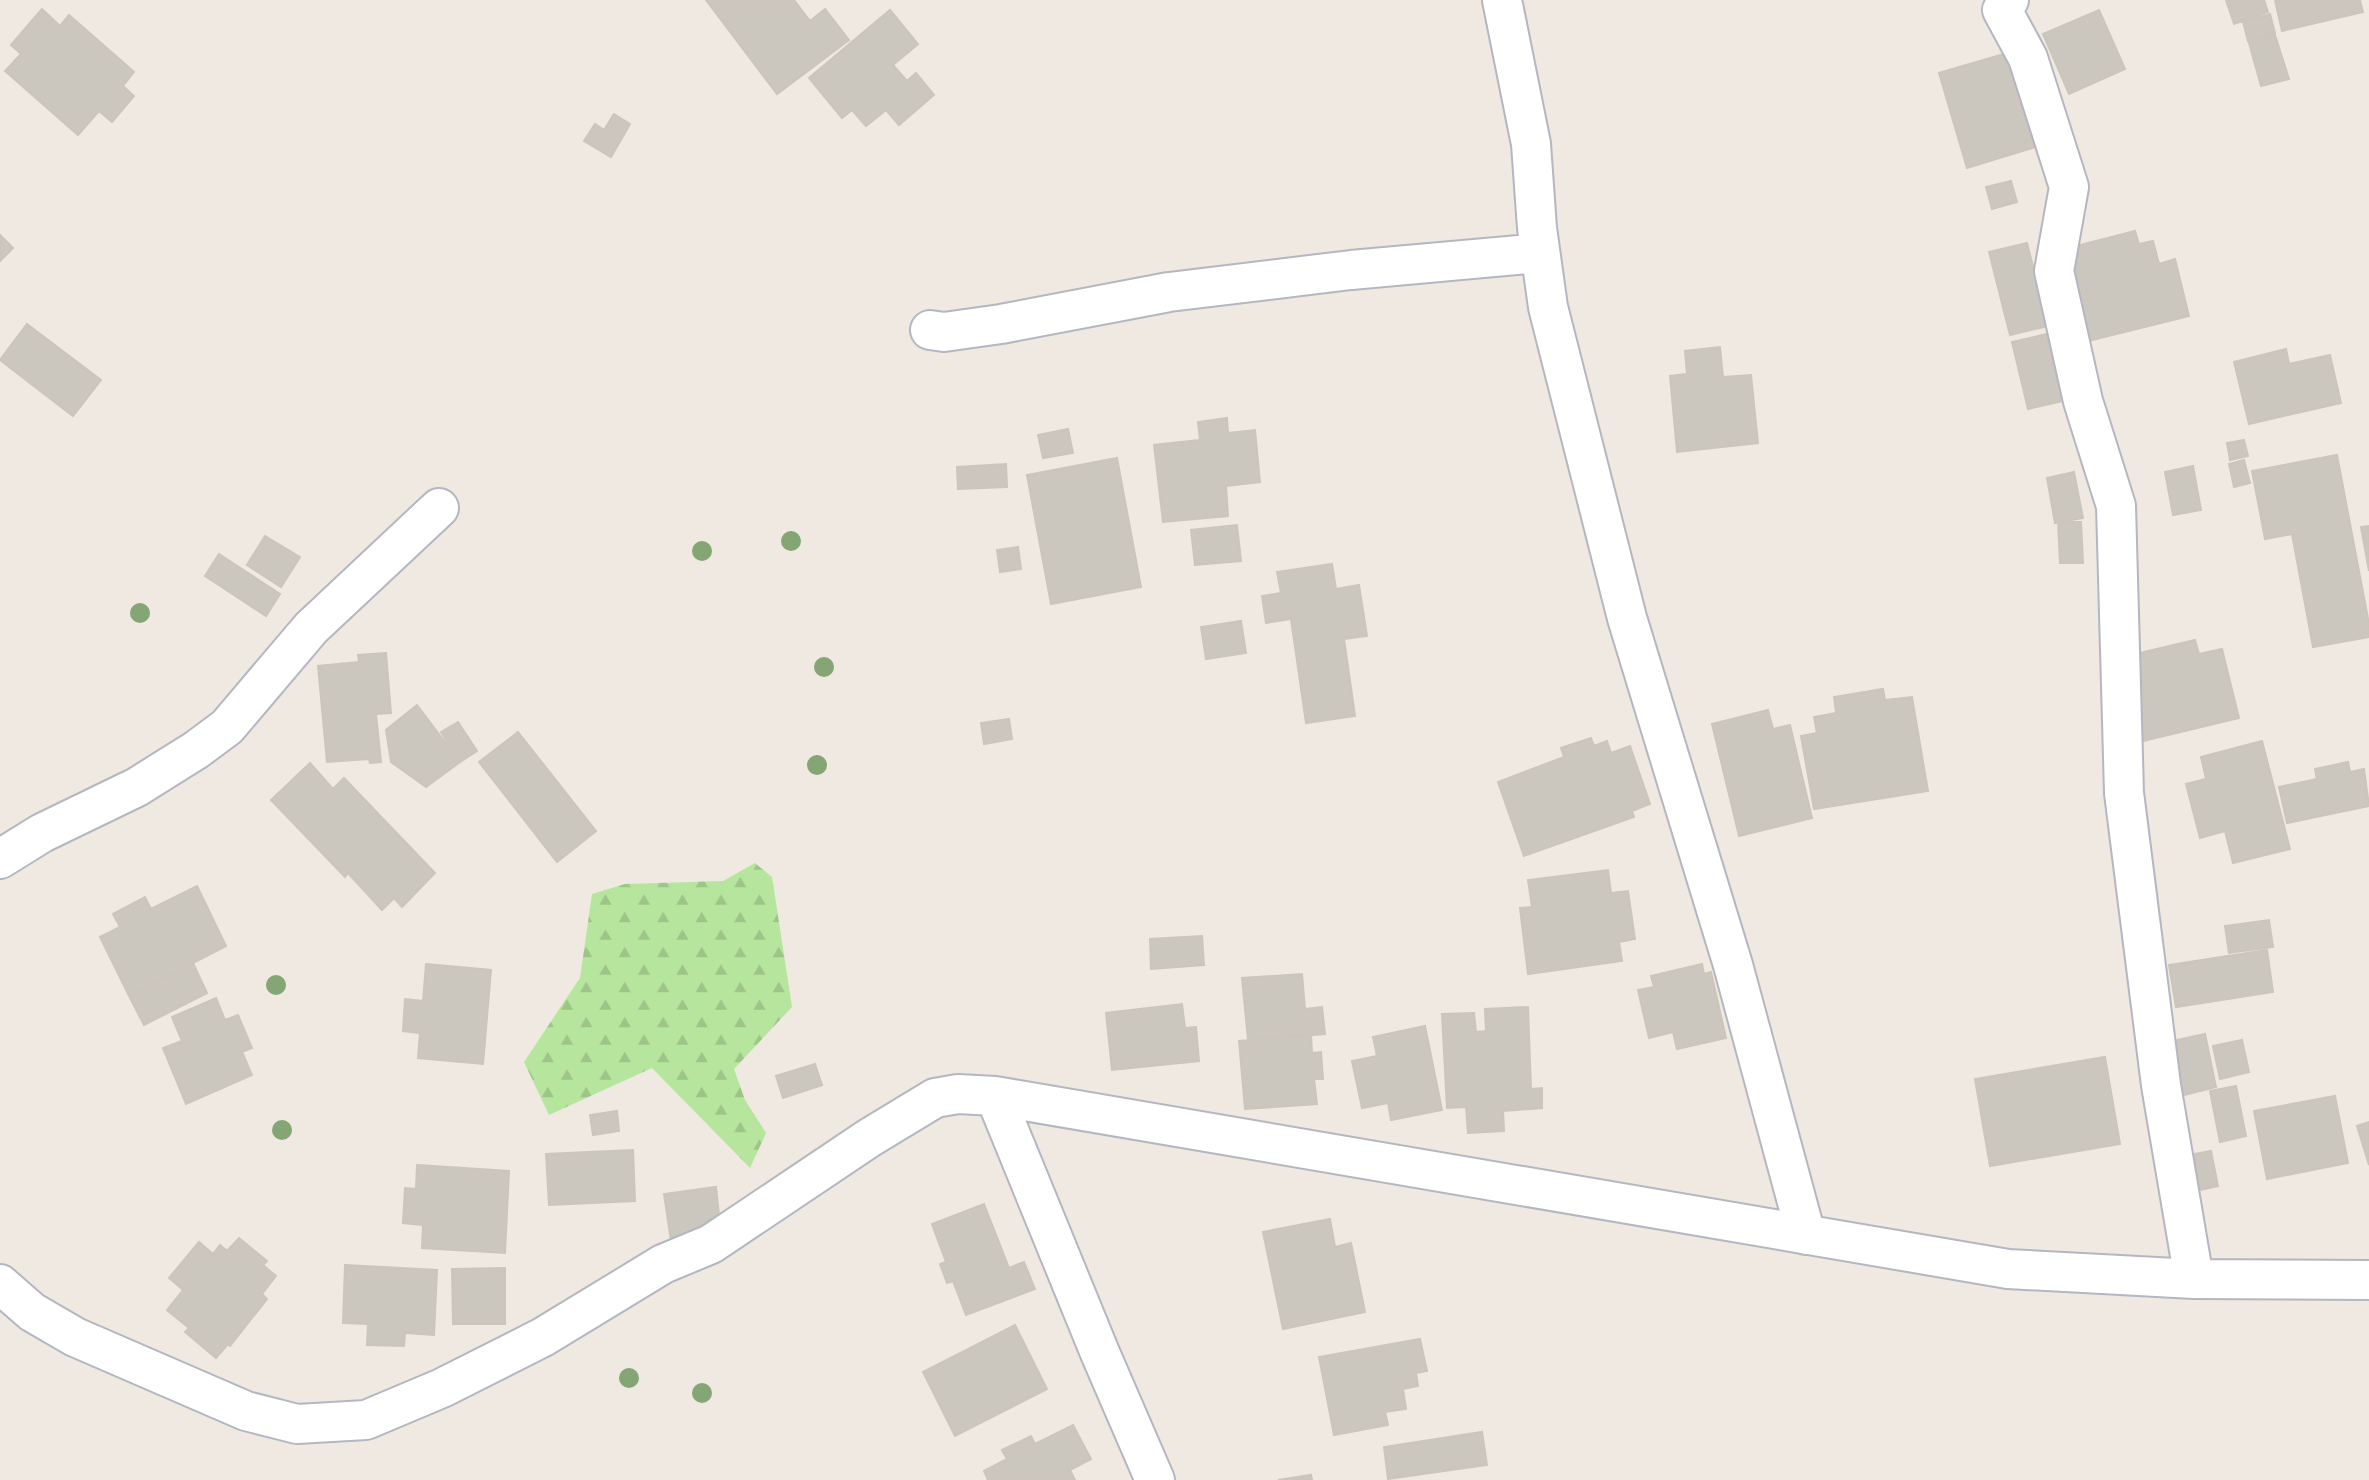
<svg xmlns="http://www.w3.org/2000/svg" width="2369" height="1480" font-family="'Golos Text',sans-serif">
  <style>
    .forest { fill: url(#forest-firs) }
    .building { fill: #cbc7bf; stroke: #cbc5ba; stroke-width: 2 }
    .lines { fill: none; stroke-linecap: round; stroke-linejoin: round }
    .minor-casing { stroke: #b4b7c1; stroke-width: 42 }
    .minor { stroke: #fff; stroke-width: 38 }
    .tree { fill: #84a574 }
  </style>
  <defs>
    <pattern id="forest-firs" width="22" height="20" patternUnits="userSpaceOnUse" patternTransform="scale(1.75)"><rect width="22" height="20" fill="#b6e59e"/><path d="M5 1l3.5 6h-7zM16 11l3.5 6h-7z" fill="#9dc588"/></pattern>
  </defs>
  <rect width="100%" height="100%" fill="#efe9e1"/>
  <path class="forest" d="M755,863L772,877L792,1007L734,1069L745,1100L766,1133L750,1168L652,1068L549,1115L524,1062L580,978L592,894L625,884L723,881Z"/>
  <path class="building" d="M706,0H794L810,21L825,9L849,40L777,94Z
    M2226,0H2264L2268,12L2234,24Z
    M2275,0H2360L2363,12L2282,31Z
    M42,9L60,26L69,15L134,72L123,86L134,96L112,122L99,111L78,135L5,71L21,54L11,45Z
    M890,10L918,44L893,65L907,81L916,73L934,95L899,125L886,110L866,126L852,110L842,118L809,78Z
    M2099,10L2125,69L2069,94L2043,34Z
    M2270,14L2275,33L2248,41L2243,22Z
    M2275,35L2289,79L2261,86L2249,43Z
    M2014,51L2049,143L1967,168L1939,73Z
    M614,114L630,124L611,157L584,141L595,124L604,130Z
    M2011,181L2017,202L1992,209L1986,187Z
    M2135,231L2139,244L2153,241L2159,264L2175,259L2189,316L2080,343L2057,251Z
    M0,235L13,248L0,261Z
    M2027,243L2048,326L2010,335L1989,252Z
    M27,324L101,380L73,416L0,360Z
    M2047,334L2063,401L2028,409L2012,342Z
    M1720,347L1723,377L1751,375L1758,443L1677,452L1670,376L1687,374L1685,351Z
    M2286,349L2289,364L2330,355L2341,403L2249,424L2234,362Z
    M1227,418L1228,433L1255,430L1260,482L1226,486L1228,516L1163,522L1154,445L1200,440L1198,422Z
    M1068,429L1073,453L1043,458L1038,435Z
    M2244,440L2248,456L2230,460L2227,443Z
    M2337,455L2369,624V637L2313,647L2292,534L2265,539L2252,471Z
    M1117,458L1141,587L1051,604L1027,475Z
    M2244,460L2250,483L2234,487L2229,464Z
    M1006,464L1007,487L958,489L957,467Z
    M2193,466L2201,510L2173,515L2165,472Z
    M2074,472L2083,518L2055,523L2047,478Z
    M2058,522H2081L2083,563H2060Z
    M1237,525L1241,561L1195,565L1191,530Z
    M2369,526V571L2361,527Z
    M265,536L300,557L281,587L247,565Z
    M1018,547L1021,569L1000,572L997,550Z
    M219,554L280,594L266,616L205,576Z
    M1332,564L1336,589L1359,585L1367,636L1344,639L1355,716L1306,723L1291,619L1266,623L1262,596L1281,593L1277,572Z
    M1241,621L1246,653L1206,659L1201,627Z
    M2195,640L2199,654L2222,649L2239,718L2143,741L2123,657Z
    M386,653L391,713L376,714L381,762L370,763L369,759L327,762L318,666L359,662L358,655Z
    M1883,689L1885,700L1912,697L1928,791L1814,809L1801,736L1817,733L1814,717L1836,713L1834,697Z
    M417,705L460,762L426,787L391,762L386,730Z
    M1768,710L1773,729L1790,725L1812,818L1739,836L1712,724Z
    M1009,719L1012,739L984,744L981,723Z
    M458,722L477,751L460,762L441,732Z
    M518,732L596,831L557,862L479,762Z
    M1591,738L1594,746L1607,741L1611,753L1630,746L1650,804L1632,811L1634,817L1524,856L1498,782L1564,757L1561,748Z
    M2262,741L2290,849L2233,863L2225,831L2200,838L2186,784L2206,779L2201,757Z
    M2348,762L2350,772L2364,769L2369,806L2287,823L2279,787L2317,779L2315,769Z
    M310,763L333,789L344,778L435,873L402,907L394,898L382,910L348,873L345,877L271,800Z
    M1608,870L1611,893L1628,891L1635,939L1619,942L1622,961L1528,974L1520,908L1532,907L1528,880Z
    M197,886L226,946L129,996L100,937L120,927L113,914L145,897L151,909Z
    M2269,920L2273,947L2229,953L2225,926Z
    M1202,936L1204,965L1151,969L1150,939Z
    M2267,950L2273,992L2176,1007L2169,965Z
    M193,963L207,993L144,1025L129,996Z
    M426,964L491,970L483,1064L418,1058L420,1033L403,1031L405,999L423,1001Z
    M1702,964L1704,974L1711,972L1726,1038L1677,1049L1673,1032L1649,1038L1638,990L1654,987L1651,976Z
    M1302,974L1305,1009L1322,1007L1325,1034L1248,1040L1242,978Z
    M216,998L225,1020L238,1015L252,1048L242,1052L252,1075L186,1104L163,1048L182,1041L172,1017Z
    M1182,1004L1185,1028L1196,1027L1199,1061L1112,1070L1106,1013Z
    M1528,1007L1531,1089L1542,1088V1108L1503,1111L1504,1131L1468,1133L1466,1107L1447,1108L1442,1014L1474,1013L1476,1032L1486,1031L1485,1009Z
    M1425,1026L1442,1110L1391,1120L1388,1103L1362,1108L1352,1061L1377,1056L1373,1037Z
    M2205,1034L2216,1087L2180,1096L2168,1042Z
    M1311,1035L1312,1053L1321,1052L1323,1079H1314L1317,1104L1245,1109L1239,1041Z
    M2242,1040L2249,1072L2220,1079L2213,1046Z
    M2105,1057L2120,1144L1990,1166L1975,1079Z
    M815,1064L822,1085L783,1098L776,1076Z
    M2236,1086L2246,1136L2220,1142L2210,1091Z
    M2335,1096L2348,1163L2267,1179L2254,1111Z
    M617,1111L619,1131L593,1135L590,1115Z
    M2369,1122V1165L2357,1126Z
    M633,1150L635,1201L549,1205L546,1154Z
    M2211,1151L2218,1186L2191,1192L2183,1156Z
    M417,1165L509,1171L505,1253L422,1248L423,1225L403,1223L405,1188L416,1189Z
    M716,1187L721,1234L671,1241L664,1194Z
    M984,1204L1009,1268L1024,1262L1035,1289L966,1315L953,1281L947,1283L940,1264L946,1262L932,1224Z
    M1330,1219L1335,1247L1351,1243L1365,1312L1283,1329L1263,1232Z
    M239,1238L267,1261L263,1265L276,1276L262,1294L267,1299L230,1346L228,1344L216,1358L185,1332L189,1328L167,1310L183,1290L169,1278L199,1242L213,1254L220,1245L227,1251Z
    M345,1265L437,1270L434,1335L405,1333L404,1346L367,1345L368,1324L343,1323Z
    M505,1268V1324H453L452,1269Z
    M1015,1325L1047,1389L955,1436L923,1372Z
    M1420,1339L1427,1371L1416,1373L1418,1386L1403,1389L1406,1409L1385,1412L1388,1425L1334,1435L1319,1357Z
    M1073,1425L1091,1459L1070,1470L1075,1480H988L984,1471L1007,1459L1002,1450L1031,1436L1035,1444Z
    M1482,1432L1487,1465L1388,1479L1384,1447Z
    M1311,1475L1312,1480H1278Z"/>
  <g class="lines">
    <g class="minor-casing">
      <path id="minor" d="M1502,0L1531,144L1537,228L1548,307L1627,618L1733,965L1806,1235
        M2009,0L2002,10L2028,58L2069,187L2054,271L2083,401L2116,506L2124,793L2161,1085L2194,1279
        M930,330L944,332L1001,324L1169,292L1351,270L1540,253
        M0,859L42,833L137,787L196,750L227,727L311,628L439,508
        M995,1096L1100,1353L1155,1480
        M0,1284L32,1312L75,1337L246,1411L297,1424L366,1420L442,1388L543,1337L663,1264L711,1244L869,1138L935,1098L958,1094L995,1096L2008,1269L2194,1279L2369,1280"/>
    </g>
    <use href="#minor" class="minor"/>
  </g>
  <g class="tree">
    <circle cx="791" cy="541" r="10"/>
    <circle cx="702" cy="551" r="10"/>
    <circle cx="140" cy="613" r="10"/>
    <circle cx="824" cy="667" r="10"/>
    <circle cx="817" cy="765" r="10"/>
    <circle cx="276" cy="985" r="10"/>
    <circle cx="282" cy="1130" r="10"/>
    <circle cx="629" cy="1378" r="10"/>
    <circle cx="702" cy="1393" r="10"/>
  </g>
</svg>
